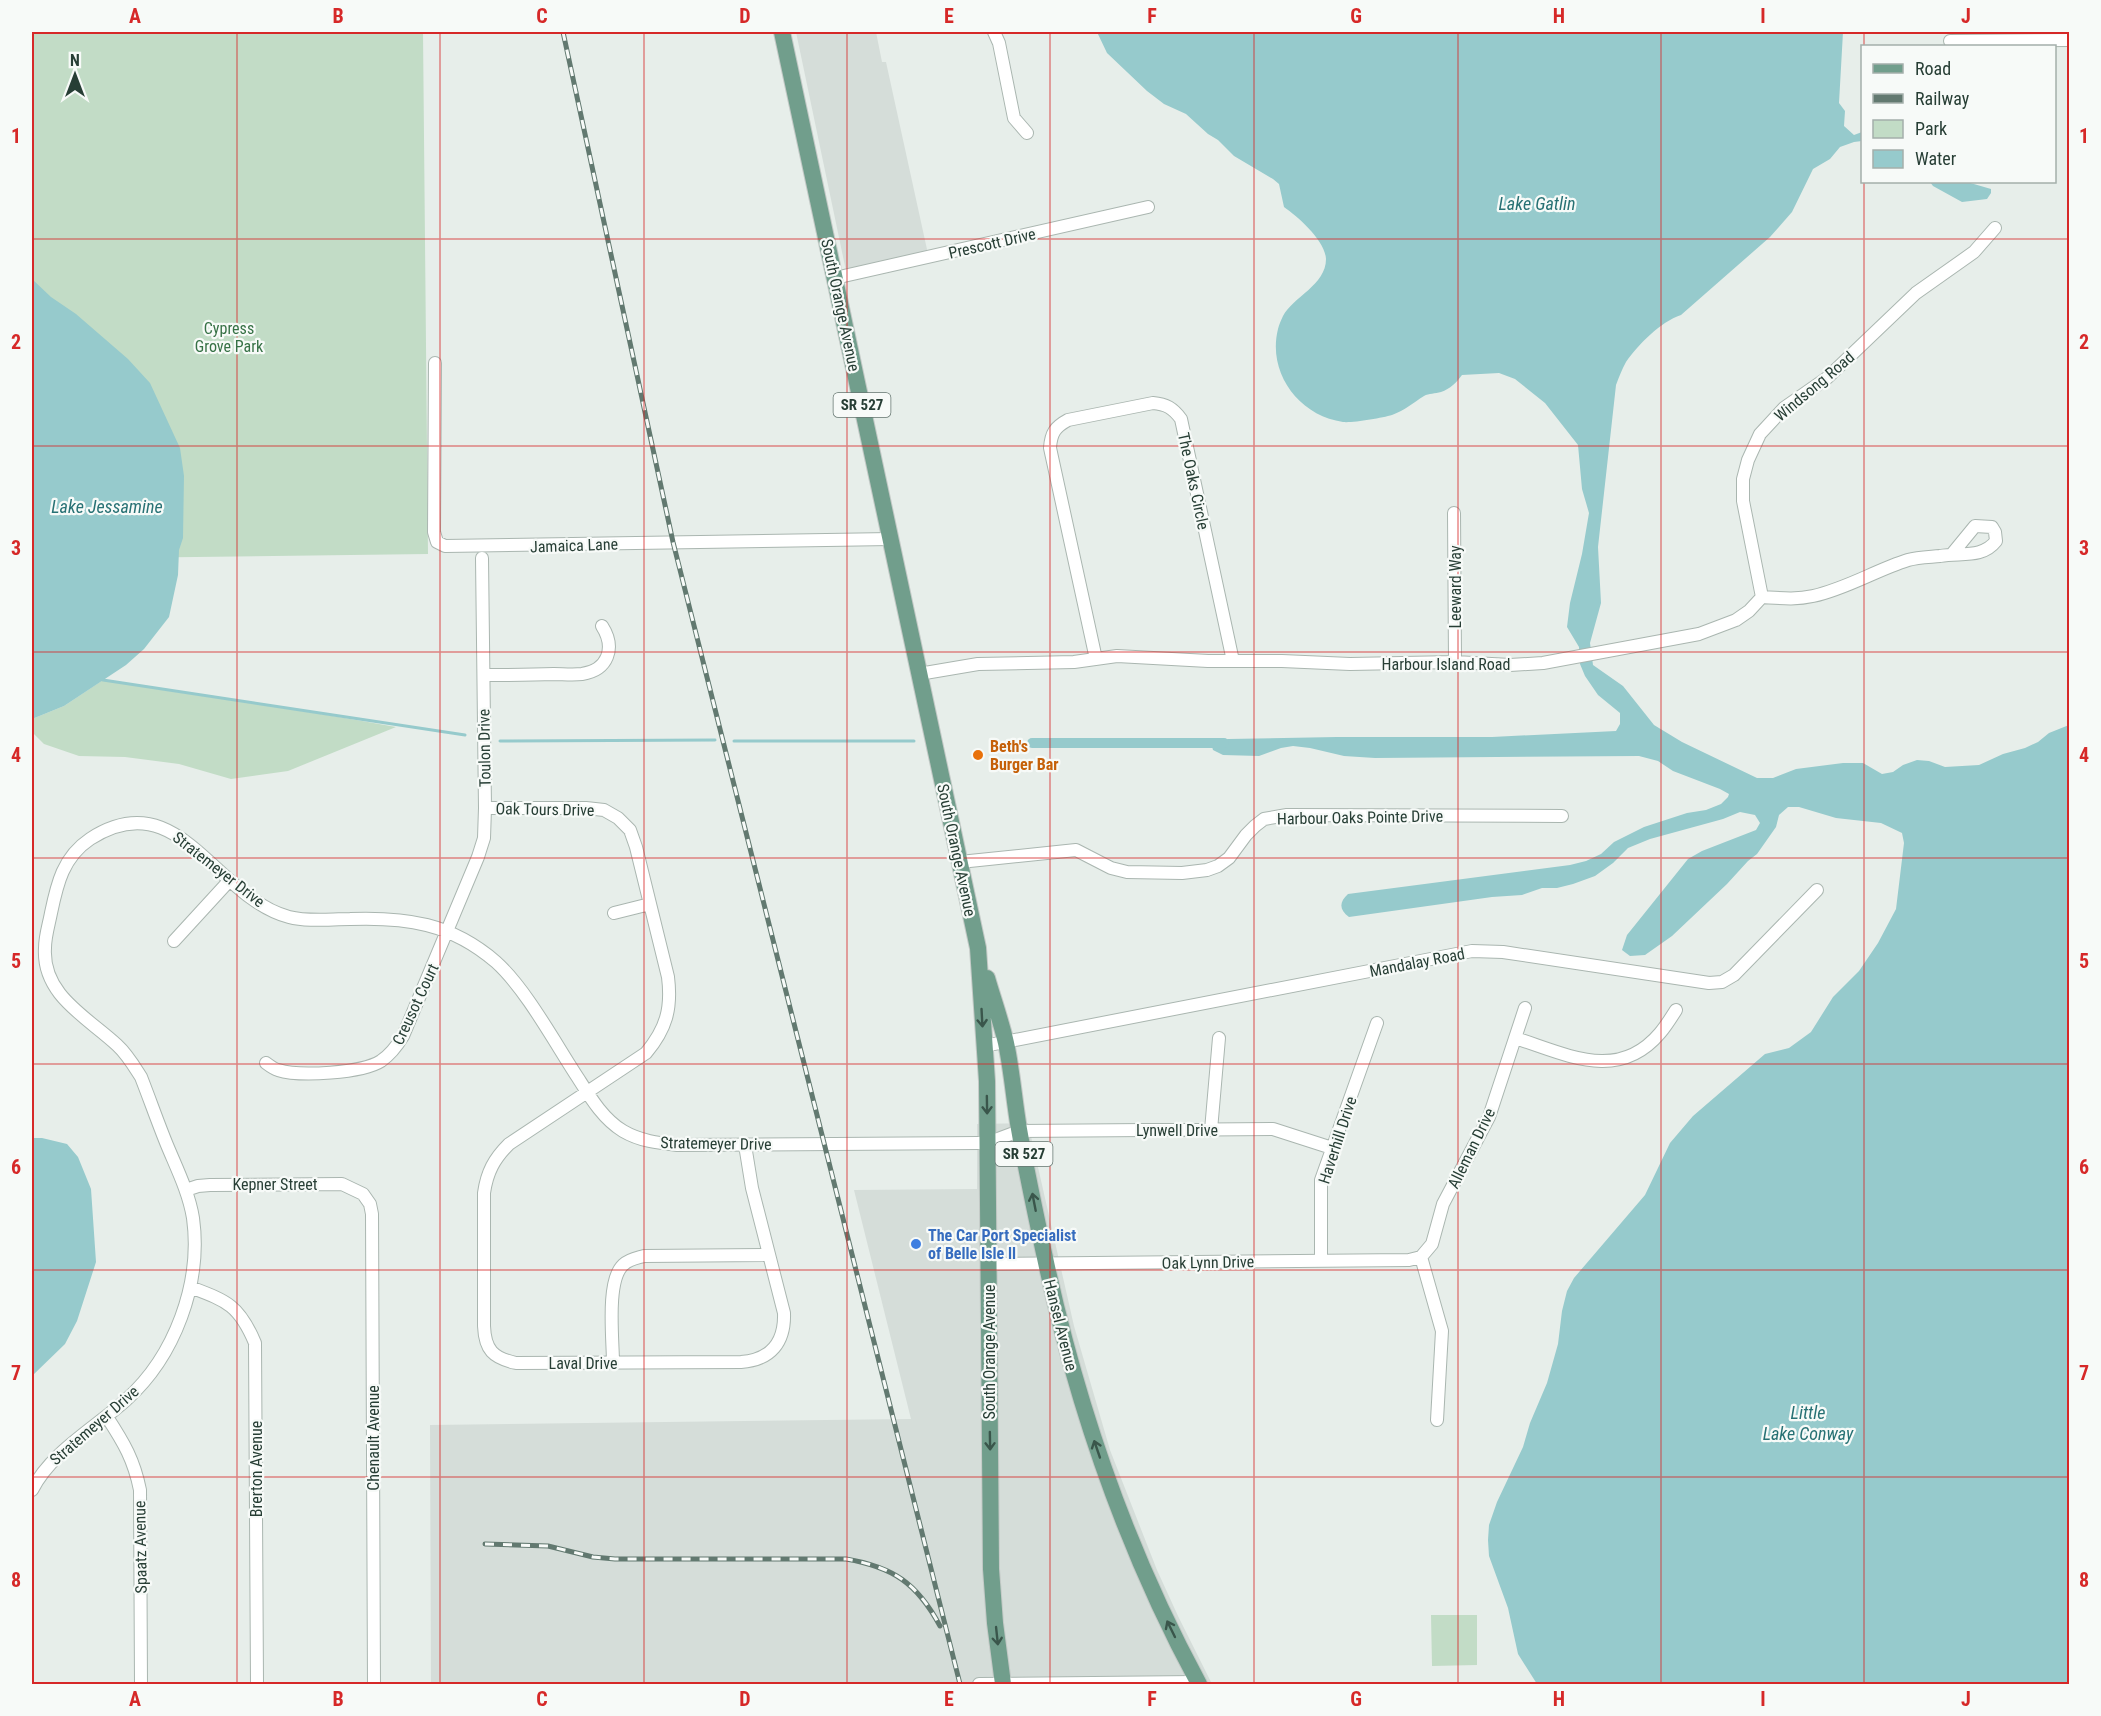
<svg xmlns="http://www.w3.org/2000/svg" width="2101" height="1716" font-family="'Roboto Condensed',sans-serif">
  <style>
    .built { fill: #d5ddd9 }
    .green { fill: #c2dcc6 }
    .water { fill: #96cacc }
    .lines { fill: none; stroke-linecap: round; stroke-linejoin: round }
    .stream { stroke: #96cacc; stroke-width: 3 }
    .canal { stroke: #96cacc; stroke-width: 10 }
    .minor-casing { stroke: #aab6b0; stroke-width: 14 }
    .major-casing { stroke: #c3c9c6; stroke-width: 18 }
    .minor { stroke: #fff; stroke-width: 12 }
    .major { stroke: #719e8c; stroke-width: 16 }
    .rail-casing { stroke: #627970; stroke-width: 5 }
    .rail { stroke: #f7faf8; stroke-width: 3; stroke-dasharray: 9; stroke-linecap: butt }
    .oneway { stroke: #3a564b }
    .grid { fill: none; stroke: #d62828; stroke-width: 1.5; stroke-opacity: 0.55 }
    .food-dot { fill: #e8710a; stroke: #f7faf8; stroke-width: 2 }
    .shop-dot { fill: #3f7fe0; stroke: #f7faf8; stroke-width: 2 }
    .labels { text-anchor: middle; stroke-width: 4.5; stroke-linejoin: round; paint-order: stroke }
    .shield { fill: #f7faf8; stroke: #657670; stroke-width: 1.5 }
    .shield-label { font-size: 15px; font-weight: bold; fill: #273e35 }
    .street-label { font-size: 16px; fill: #273e35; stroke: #f7faf8 }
    .park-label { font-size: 16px; fill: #367145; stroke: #f7faf8 }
    .food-label { font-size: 16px; font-weight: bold; fill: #c56008; stroke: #f7faf8; text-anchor: start }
    .shop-label { font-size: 16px; font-weight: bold; fill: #366cbe; stroke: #f7faf8; text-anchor: start }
    .water-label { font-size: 18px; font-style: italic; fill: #277174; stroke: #f7faf8 }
    .neatline { fill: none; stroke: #d62828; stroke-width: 2 }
    .grid-label { font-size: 20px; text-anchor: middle; font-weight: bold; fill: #d62828 }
  </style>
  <rect width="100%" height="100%" fill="#e7eeea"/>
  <path class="built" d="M796,32H876L882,62H886L928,254L846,271Z
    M1028,1123L1074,1326L1110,1450L1157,1570L1178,1616L1212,1684H431L430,1425L911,1419L854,1190L977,1189V1124Z"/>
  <path class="green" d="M32,32H423L428,554L32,559Z
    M103,680C200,697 299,709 396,727L288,771L231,779L179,764L125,757L79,756L44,744L32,732V719L64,706Z
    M1431,1615H1477V1665L1432,1666Z"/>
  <path class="water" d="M1097,32H1843L1839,103L1845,111L1844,126L1854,135L1862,132V141L1854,142L1840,147L1830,159L1813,169L1792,212L1770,237L1681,315C1660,322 1639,344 1626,362C1622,369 1619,377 1616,385L1598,547L1601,603L1590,643L1593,665L1623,686L1654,725L1682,742L1757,778H1773L1796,769L1843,763H1863L1882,774L1893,772L1903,765L1917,760L1929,761L1945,767L1979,765L2003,754L2025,748L2038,742L2049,733L2069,725V1684H1537L1518,1654L1508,1608L1489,1556L1488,1540L1489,1525L1497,1502L1523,1447L1530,1423L1547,1383L1558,1344L1562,1311L1567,1291L1574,1278L1645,1195L1670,1143L1693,1116L1765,1054L1789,1048L1811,1032L1833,997L1859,971L1878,943L1896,909L1904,843L1902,833L1881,823L1836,818L1799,807H1788L1779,815L1776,827L1757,854L1748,861L1727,884L1672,936L1645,955L1630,956L1622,950L1627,935L1688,859L1702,851L1756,830L1760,823L1755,815L1740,812L1723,819L1650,839L1628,848L1613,863L1595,876L1573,884L1557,888H1542L1522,895L1492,897L1349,917C1339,910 1339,902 1348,894L1570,865L1586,861L1601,854L1614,842L1644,827L1687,813L1706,810L1721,804L1728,797L1729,794L1720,789L1673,771L1658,761L1639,756L1375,758L1344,756L1310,748L1293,746L1281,748L1259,756L1223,755L1213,750L1211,743L1228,739L1337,737H1492L1616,731L1620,724V713L1598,695L1585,676L1580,664L1579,647L1567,627L1570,603L1582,554L1589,513L1582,489L1578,445L1545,403L1515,379L1499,373L1462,375C1457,382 1450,389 1441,392C1435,394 1429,393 1424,396C1413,403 1405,410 1392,415C1382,418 1353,423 1343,422C1299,416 1267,373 1278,329C1279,325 1281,320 1283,316C1293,297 1326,285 1326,259C1325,240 1298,217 1284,207L1279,184L1273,179L1234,156L1218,140L1208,134L1186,114L1164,104L1147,91L1107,53Z
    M1930,182H1967L1991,189V193L1987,199L1962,202L1933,186Z
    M32,279L51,297L76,314L128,359L150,383L180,448L184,476L183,538L179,550L178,575L169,617L144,649L126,665L64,706L32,719Z
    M32,1138H42L67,1144L78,1157L91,1189L96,1262L77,1321L65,1344L32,1376Z"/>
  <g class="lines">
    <path class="stream" d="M103,680L465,735
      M500,741L715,740
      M734,741H914"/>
    <path class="canal" d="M1032,743H1224"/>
    <g class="minor-casing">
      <path id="minor" d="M994,32L999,43L1014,118L1027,133
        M1950,41L2070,40
        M835,278L1148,207
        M435,363L434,532L437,542L445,546L891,539
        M1454,513L1455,662
        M1762,597L1743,501V479L1748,460L1760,434L1784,408L1827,378L1916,293L1974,252L1995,228
        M1762,597C1779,598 1796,600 1813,596C1846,589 1876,570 1908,560C1918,557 1930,557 1940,556C1960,552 1982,559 1996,541L1995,532L1992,527L1975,526L1952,554
        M1096,659L1050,448C1051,433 1055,427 1068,420L1153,403C1166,404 1173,408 1181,419L1233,661
        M919,674L978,664L1074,662L1117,656L1208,661H1282L1350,664L1455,662L1510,665L1543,663L1699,634L1736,620L1749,611L1762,597
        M484,675C507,675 530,675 554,674C562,674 573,675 582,674C608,670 616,648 602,626
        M485,808H586L604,810L618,818L630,830L636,847L668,977C672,1009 666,1029 646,1053L509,1144C494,1159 487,1172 484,1193V1326C485,1350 493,1358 516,1363L741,1362C771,1360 785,1342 784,1313L752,1188L745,1145
        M960,862L1076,850L1111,868L1127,872L1182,873L1207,870L1218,866L1229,858L1246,835L1255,826L1264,819L1287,815L1562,816
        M614,913L650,904
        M174,941L229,881
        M1515,1038C1566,1054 1618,1083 1660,1033C1666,1026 1671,1018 1676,1010
        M984,1046L1472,951L1503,952L1709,983L1722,982L1734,975L1817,890
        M266,1063C270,1066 274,1069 278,1070C300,1077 362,1073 381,1061C391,1054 397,1046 403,1036L478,857L484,838L485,808L482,558
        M1211,1130L1219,1038
        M186,1190L198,1186L210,1185L342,1184L363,1194L370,1204L372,1214L374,1684
        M1421,1257L1442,1331L1437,1420
        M1321,1261V1180L1377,1023
        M988,1264L1409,1260L1421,1257L1432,1244L1443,1204L1489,1117L1525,1008
        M190,1287C227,1301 239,1305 255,1343L257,1684
        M613,1363C613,1340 606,1281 623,1265C629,1259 637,1258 644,1256L769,1255
        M107,1417C124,1443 134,1460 140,1490L141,1684
        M32,1490C51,1452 95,1428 126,1400C175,1356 202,1283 193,1218C189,1193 177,1169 167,1145C158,1123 150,1100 141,1077C134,1066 127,1054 117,1045C87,1017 42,995 45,948C45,936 49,924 51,913C57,884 63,857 90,839C179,781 215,898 289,917C308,922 330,919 350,919C406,917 451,923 496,962C526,989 555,1043 578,1078C590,1097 603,1119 623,1131C640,1141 658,1143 677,1145L979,1143H987L1019,1131L1273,1129L1332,1148
        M979,1684L1197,1682"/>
    </g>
    <g class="major-casing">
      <path id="major" d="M782,32L978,948L987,1081L991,1569L995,1623L1003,1684
        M987,978C993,999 1001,1021 1006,1043C1012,1071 1014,1100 1019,1129C1027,1175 1037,1221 1047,1267C1079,1412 1128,1553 1199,1684"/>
    </g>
    <use href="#minor" class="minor"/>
    <use href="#major" class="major"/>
    <g class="rail-casing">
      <path id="rail" d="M563,32L673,542L960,1684
        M485,1544L548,1546L593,1557L615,1559H846C893,1567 917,1583 940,1626"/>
    </g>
    <use href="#rail" class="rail"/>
  </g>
  <defs><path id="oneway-shaft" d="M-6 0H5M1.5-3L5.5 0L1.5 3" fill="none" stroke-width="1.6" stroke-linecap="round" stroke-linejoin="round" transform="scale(1.5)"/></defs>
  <g class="oneway">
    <use href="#oneway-shaft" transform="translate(982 1018) rotate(87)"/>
    <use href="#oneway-shaft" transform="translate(987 1105) rotate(89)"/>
    <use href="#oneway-shaft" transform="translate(1034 1202) rotate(-101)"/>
    <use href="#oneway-shaft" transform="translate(990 1441) rotate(89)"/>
    <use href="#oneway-shaft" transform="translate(1097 1449) rotate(-109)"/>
    <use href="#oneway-shaft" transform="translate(1171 1629) rotate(-116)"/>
    <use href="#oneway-shaft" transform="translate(997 1636) rotate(84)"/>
  </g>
  <path class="grid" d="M237,32V1684M440,32V1684M644,32V1684M847,32V1684M1050,32V1684M1254,32V1684M1458,32V1684M1661,32V1684M1864,32V46M1864,182V1684M32,239H2070M32,446H2070M32,652H2070M32,858H2070M32,1064H2070M32,1270H2070M32,1477H2070"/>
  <circle class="food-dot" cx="978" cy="755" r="6"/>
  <circle class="shop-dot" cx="916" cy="1244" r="6"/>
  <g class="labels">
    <g class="shield">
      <rect x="833.5" y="393" width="57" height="24" rx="4.5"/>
      <rect x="995.5" y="1142" width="57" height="24" rx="4.5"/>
    </g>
    <g class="shield-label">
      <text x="862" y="410">SR 527</text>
      <text x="1024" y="1159">SR 527</text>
    </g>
    <g class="street-label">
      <text transform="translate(992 243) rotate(-13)" y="6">Prescott Drive</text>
      <text transform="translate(841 305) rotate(78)" y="6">South Orange Avenue</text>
      <text transform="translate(1814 386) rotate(-40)" y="6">Windsong Road</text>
      <text transform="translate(1194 481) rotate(78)" y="6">The Oaks Circle</text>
      <text transform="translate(574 545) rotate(-2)" y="6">Jamaica Lane</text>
      <text transform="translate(1455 587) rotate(-90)" y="6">Leeward Way</text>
      <text x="1446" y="670">Harbour Island Road</text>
      <text transform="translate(484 748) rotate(-91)" y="6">Toulon Drive</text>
      <text transform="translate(545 809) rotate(1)" y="6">Oak Tours Drive</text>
      <text transform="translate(1360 817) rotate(-1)" y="6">Harbour Oaks Pointe Drive</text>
      <text transform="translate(957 850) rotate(78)" y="6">South Orange Avenue</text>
      <text transform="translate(219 869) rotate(38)" y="6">Stratemeyer Drive</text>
      <text transform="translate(1417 962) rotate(-11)" y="6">Mandalay Road</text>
      <text transform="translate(415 1004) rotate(-65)" y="6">Creusot Court</text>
      <text x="1177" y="1136">Lynwell Drive</text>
      <text transform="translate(1337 1140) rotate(-72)" y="6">Haverhill Drive</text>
      <text transform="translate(716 1143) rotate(1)" y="6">Stratemeyer Drive</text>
      <text transform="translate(1471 1148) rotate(-64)" y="6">Alleman Drive</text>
      <text x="275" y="1190">Kepner Street</text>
      <text transform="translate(1208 1262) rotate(-1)" y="6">Oak Lynn Drive</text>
      <text transform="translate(1061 1325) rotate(76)" y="6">Hansel Avenue</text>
      <text transform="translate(989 1352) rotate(-90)" y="6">South Orange Avenue</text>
      <text x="583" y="1369">Laval Drive</text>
      <text transform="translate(94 1425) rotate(-41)" y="6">Stratemeyer Drive</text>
      <text transform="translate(373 1438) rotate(-90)" y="6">Chenault Avenue</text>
      <text transform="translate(256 1469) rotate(-90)" y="6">Brerton Avenue</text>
      <text transform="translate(140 1547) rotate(-91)" y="6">Spaatz Avenue</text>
    </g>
    <g class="park-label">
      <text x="229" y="334">Cypress<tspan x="229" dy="18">Grove Park</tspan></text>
    </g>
    <g class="food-label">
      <text x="990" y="752">Beth's<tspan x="990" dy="18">Burger Bar</tspan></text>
    </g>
    <g class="shop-label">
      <text x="928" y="1241">The Car Port Specialist<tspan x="928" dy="18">of Belle Isle ll</tspan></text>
    </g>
    <g class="water-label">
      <text x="1537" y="210">Lake Gatlin</text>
      <text x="107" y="513">Lake Jessamine</text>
      <text x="1808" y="1419">Little<tspan x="1808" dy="21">Lake Conway</tspan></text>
    </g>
  </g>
  <rect width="2101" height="1716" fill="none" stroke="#f7faf8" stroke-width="66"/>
  <rect x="1861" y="45" width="195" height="138" fill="#f7faf8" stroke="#a4afaa" stroke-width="1.5"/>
  <rect x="1873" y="64" width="30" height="9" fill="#719e8c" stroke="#a4afaa" stroke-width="1.5"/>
  <text x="1915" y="75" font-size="18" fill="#273e35">Road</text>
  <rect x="1873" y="94" width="30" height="9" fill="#627970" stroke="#a4afaa" stroke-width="1.5"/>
  <text x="1915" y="105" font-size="18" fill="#273e35">Railway</text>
  <rect x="1873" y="120" width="30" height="18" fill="#c2dcc6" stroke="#a4afaa" stroke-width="1.5"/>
  <text x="1915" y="135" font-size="18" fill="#273e35">Park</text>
  <rect x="1873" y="150" width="30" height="18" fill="#96cacc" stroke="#a4afaa" stroke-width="1.5"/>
  <text x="1915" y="165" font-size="18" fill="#273e35">Water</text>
  <g transform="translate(75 75)" stroke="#f7faf8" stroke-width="4.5" paint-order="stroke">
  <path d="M0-4.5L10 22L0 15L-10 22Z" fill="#273e35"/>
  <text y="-9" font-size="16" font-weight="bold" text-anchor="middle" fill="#273e35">N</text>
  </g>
  <rect x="33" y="33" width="2035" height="1650" class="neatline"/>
  <g class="grid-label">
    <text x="135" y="23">A</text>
    <text x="338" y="23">B</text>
    <text x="542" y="23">C</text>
    <text x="745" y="23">D</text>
    <text x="949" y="23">E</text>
    <text x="1152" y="23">F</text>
    <text x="1356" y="23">G</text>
    <text x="1559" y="23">H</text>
    <text x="1763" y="23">I</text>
    <text x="1966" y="23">J</text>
    <text x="16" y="143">1</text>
    <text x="2084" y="143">1</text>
    <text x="16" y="349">2</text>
    <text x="2084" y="349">2</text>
    <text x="16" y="555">3</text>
    <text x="2084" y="555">3</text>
    <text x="16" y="762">4</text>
    <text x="2084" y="762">4</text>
    <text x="16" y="968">5</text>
    <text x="2084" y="968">5</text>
    <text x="16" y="1174">6</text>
    <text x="2084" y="1174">6</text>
    <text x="16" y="1380">7</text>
    <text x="2084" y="1380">7</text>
    <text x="16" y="1587">8</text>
    <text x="2084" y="1587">8</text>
    <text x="135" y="1706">A</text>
    <text x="338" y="1706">B</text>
    <text x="542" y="1706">C</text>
    <text x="745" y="1706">D</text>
    <text x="949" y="1706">E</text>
    <text x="1152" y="1706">F</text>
    <text x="1356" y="1706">G</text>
    <text x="1559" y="1706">H</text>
    <text x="1763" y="1706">I</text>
    <text x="1966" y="1706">J</text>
  </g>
</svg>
